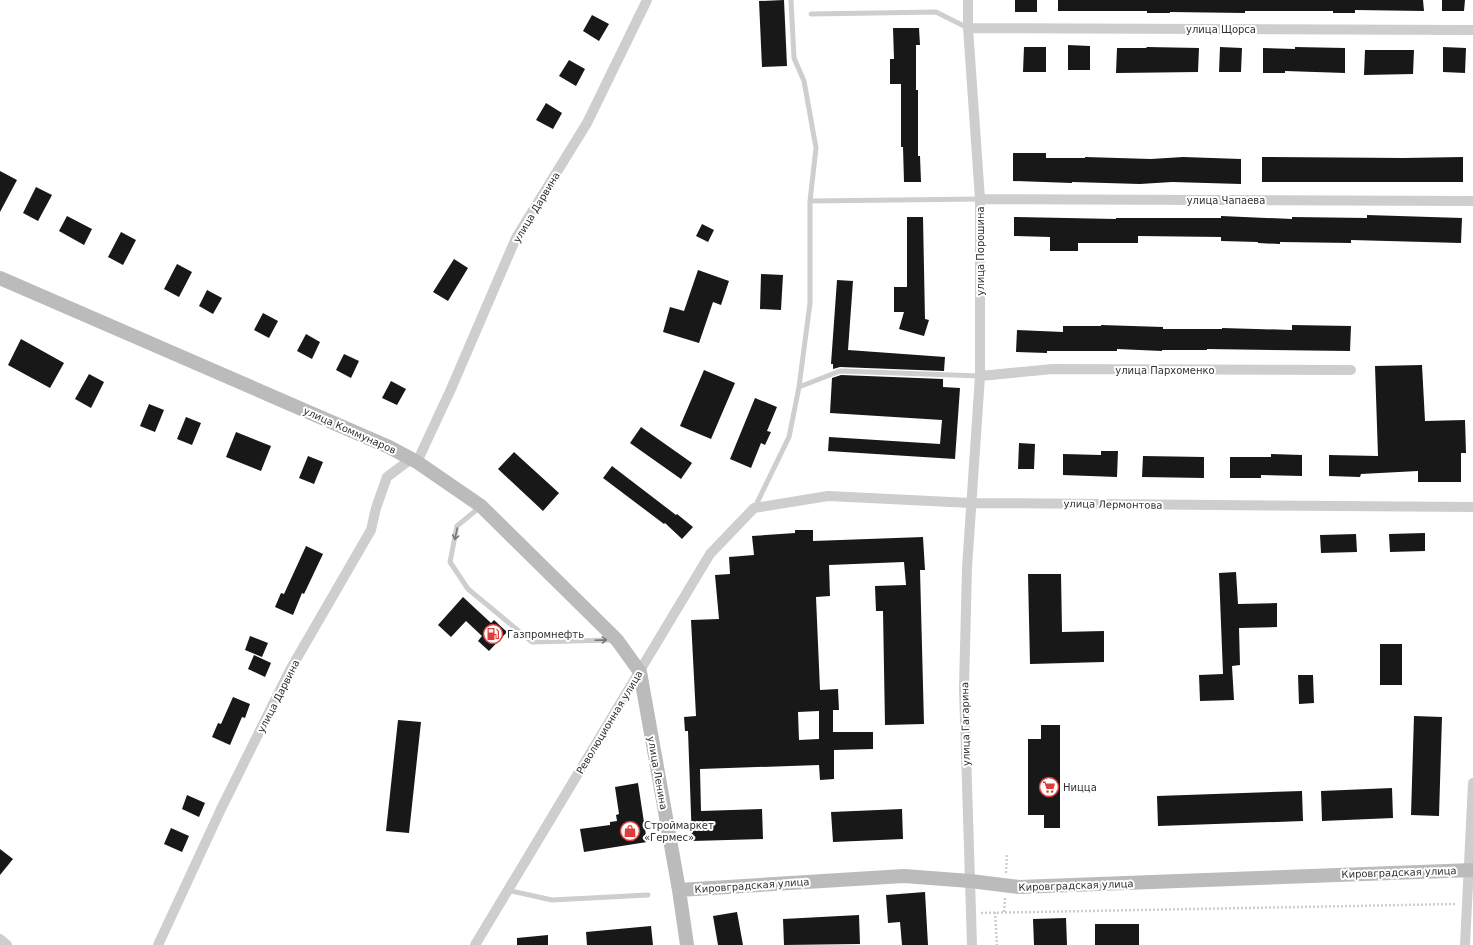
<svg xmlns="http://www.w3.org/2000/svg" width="1473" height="945" font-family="'DejaVu Sans',sans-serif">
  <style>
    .building { fill: #181818; fill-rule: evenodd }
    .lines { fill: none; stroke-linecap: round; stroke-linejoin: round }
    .path { stroke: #cecece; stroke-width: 2.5; stroke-dasharray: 2 2; stroke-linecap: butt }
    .lane { stroke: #cecece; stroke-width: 5 }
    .street { stroke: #cecece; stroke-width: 10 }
    .secondary { stroke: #bbb; stroke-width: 14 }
    .oneway { stroke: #787878 }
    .labels { text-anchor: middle; stroke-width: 4; stroke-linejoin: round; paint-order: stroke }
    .street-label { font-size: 10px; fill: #313131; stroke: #fff }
    .poi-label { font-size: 10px; fill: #313131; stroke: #fff; text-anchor: start }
  </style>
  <rect width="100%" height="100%" fill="#fff"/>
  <path class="building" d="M784,0L787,66L762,67L759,1Z
    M1015,0H1037V12H1015Z
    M1058,0H1423L1424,11L1355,10V13H1333V11H1245V13L1170,12V13H1147V11H1058Z
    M1442,0H1465L1464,11H1442Z
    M592,15L609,24L599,41L583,31Z
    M893,28H919L920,45H916V90H918V156H920L921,182H904L903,147H901V84H890V59H894Z
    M1068,45L1090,46V70H1068Z
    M1024,47H1046V72H1023Z
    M1147,47L1199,48L1198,72L1116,73L1117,48H1146Z
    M1220,47L1242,48L1241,72H1219Z
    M1295,47L1345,48V73L1285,71V73H1263V48L1295,49Z
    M1443,47L1466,48L1465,73L1443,72Z
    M1365,50H1414L1413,74L1364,75Z
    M569,60L585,69L576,86L559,76Z
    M546,103L562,113L553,129L536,120Z
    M1013,153H1046V158H1085V157L1151,159L1183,157L1241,159V184L1172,182L1140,184L1072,182V183L1013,181Z
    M1262,157L1404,158L1463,157V182H1262Z
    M0,171L17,180L0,212Z
    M36,187L52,195L38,221L23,213Z
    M1367,215L1462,218L1461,243L1351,240V243L1280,242V244L1258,243V242L1221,241V237L1138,236V243H1078V251H1050V237L1014,236V217L1116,219V218H1221V216L1292,219V217L1367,218Z
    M67,216L92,229L84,245L59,231Z
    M907,217H923L925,319L929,320L924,336L899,329L904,312H894V287H907Z
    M702,224L714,230L708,242L696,236Z
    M121,232L136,240L123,265L108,257Z
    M454,259L468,268L448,301L433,292Z
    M177,264L192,272L179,297L164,289Z
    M698,270L729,281L721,305L713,302L699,343L663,332L670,307L684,311Z
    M761,274L783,275L781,310L760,309Z
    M837,280L853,281L848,350L945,357L944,371L840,367L833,369V364H831Z
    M207,290L222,298L213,314L199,306Z
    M263,313L278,321L269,338L254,330Z
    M1101,325L1163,327V329H1222V328L1292,330V325L1351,326L1350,351L1207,349V350H1162V351L1117,349V351H1047V353L1016,352L1017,330L1063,332V326H1101Z
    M306,334L320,342L312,359L297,351Z
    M21,339L64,363L50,388L8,365Z
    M344,354L359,361L351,378L336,370Z
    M1422,365L1425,421L1465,420L1466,453H1461V482H1418V471L1361,474L1360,477L1329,476V455L1378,456L1375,366Z
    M704,370L735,383L711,439L680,426Z
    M89,374L104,382L91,408L75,399Z
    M841,375L943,379V387L960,388L955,459L828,451L829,437L940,444L942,420L830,413L832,378Z
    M391,381L406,389L397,405L382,398Z
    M755,398L777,407L767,431L771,432L765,445L761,443L751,468L730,459Z
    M149,404L164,410L155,432L140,426Z
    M186,417L201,423L192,445L177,439Z
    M641,427L692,463L681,479L630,443Z
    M236,432L271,446L261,471L226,457Z
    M1019,443L1035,444L1034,469H1018Z
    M1101,451H1118L1117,477L1063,475V454L1101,455Z
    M514,452L559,493L543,511L498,469Z
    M1271,454L1302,455V476L1261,475V478H1230V457H1271Z
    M308,456L323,462L314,484L299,478Z
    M1143,456L1204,457V478L1142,477Z
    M612,466L676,515L677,514L693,527L682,539L665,523L664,524L603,478Z
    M795,530H813V541L923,537L925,570H920L924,724L885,725L883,611H876L875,586L906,585L904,562L829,565L830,596L816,597L820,690L838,689L839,710H833V732H873V749L834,750V779L820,780L819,765L700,769L701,811L762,809L763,839L692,841L688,731H685L684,717L696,716L691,620L719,619L715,575L730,574L729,557L754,555L752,536L795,533ZM819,711V739L799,740L798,712Z
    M1425,533V551L1390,552L1389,534Z
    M1356,534L1357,552L1321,553L1320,535Z
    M306,546L323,554L304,594L302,593L293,615L275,607L281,593L284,594Z
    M1236,572L1238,604L1277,603V627L1239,628L1240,665L1232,666L1234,700L1200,701L1199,675L1223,674L1219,573Z
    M1028,574H1061L1062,632L1104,631V662L1030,664Z
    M463,597L491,623L494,620L507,632L489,651L478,641L482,636L466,621L451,637L438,625Z
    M250,636L268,643L262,657L245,650Z
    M1380,644H1402V685H1380Z
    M254,655L271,663L265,677L248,669Z
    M1298,675H1313L1314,703L1299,704Z
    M233,697L250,704L245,718L242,717L230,745L212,737L218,723L221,724Z
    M1414,716L1442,717L1439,816L1411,815Z
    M398,720L421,722L409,833L386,831Z
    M1041,725H1060V828H1044V815H1028V739H1041Z
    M638,783L647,842L584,852L580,829L610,825V822L617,821L616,815L619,814L615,787Z
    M1392,788L1393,818L1322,821L1321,791Z
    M1302,791L1303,821L1158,826L1157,796Z
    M187,795L205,803L199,817L182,809Z
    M902,809L903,839L833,842L831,812Z
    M171,828L189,836L182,852L164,844Z
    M0,849L13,859L0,875Z
    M925,892L928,945H902L900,922L888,923L886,895Z
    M737,912L743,945H718L713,916Z
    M859,915L860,944L784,945L783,919Z
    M1066,918L1067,945H1034L1033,919Z
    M1095,924H1139V945H1095Z
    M651,926L653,945H587L586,932Z
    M548,935V945H517V938Z"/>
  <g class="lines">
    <path class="path" d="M1006,873L1007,855
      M995,912L997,945
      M1004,912L1005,898
      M981,913L1456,904"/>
    <path class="lane" d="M791,0L794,58L804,81L816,148L810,201
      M811,14L936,12L968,28
      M980,199L810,201V303L799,387L840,371L980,376
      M480,507L457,526L450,562L468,589L532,642L613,640
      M755,507L789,437L799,387
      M507,890L552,900L648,895"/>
    <path class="street" d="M968,0V28L980,199V376L967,568L964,688L972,945
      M968,28L1473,30
      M980,199L1473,201
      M980,376L1053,369L1351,370
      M417,462L451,389L516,238L587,123L647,0
      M0,939L7,945
      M158,945L221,809L290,670L371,530L376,508L387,477L411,459
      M475,945L710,554L754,508L828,496L971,503L1473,507
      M1465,945L1473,783"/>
    <path class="secondary" d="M0,278L389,447L417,462L481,506L617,640L640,672L679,890L687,945
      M679,890L904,876L970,881L1019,887L1473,870"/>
  </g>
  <defs><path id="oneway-shaft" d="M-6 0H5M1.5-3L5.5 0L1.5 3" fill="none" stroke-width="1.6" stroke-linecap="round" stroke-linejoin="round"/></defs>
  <g class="oneway">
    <use href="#oneway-shaft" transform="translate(456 534) rotate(102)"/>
    <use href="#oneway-shaft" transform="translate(601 640) rotate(-2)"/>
  </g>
  <defs>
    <g id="fuel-ring" transform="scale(1)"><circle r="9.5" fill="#fff" stroke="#dd3e3d" stroke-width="1.5"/><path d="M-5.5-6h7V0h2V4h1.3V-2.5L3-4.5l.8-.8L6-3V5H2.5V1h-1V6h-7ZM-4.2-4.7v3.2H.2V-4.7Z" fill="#dd3e3d"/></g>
    <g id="supermarket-ring" transform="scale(1)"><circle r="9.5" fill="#fff" stroke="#dd3e3d" stroke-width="1.5"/><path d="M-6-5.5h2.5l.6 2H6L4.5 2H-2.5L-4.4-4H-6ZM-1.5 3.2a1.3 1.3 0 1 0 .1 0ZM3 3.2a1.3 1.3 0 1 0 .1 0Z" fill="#dd3e3d"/></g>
    <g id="shop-ring" transform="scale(1)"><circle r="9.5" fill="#fff" stroke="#dd3e3d" stroke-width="1.5"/><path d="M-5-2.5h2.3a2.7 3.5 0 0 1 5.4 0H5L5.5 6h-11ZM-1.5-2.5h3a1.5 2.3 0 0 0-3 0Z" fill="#dd3e3d"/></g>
  </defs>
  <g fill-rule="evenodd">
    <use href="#fuel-ring" x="493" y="634"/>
    <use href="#supermarket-ring" x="1049" y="787"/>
    <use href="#shop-ring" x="630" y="831"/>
  </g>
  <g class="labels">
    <g class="street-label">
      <text x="1221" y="33">улица Щорса</text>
      <text x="1226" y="204">улица Чапаева</text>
      <text transform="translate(536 207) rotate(-59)" y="4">улица Дарвина</text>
      <text transform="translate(980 251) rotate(-90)" y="4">улица Порошина</text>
      <text x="1165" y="374">улица Пархоменко</text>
      <text transform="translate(350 430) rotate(24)" y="4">улица Коммунаров</text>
      <text transform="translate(1113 504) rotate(1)" y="4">улица Лермонтова</text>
      <text transform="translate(278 696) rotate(-63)" y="4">улица Дарвина</text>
      <text transform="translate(609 722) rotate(-59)" y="4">Революционная улица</text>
      <text transform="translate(965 724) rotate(-91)" y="4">улица Гагарина</text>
      <text transform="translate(658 773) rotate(80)" y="4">улица Ленина</text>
      <text transform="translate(1399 872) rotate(-2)" y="4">Кировградская улица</text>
      <text transform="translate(752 885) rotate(-4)" y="4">Кировградская улица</text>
      <text transform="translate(1076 885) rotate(-2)" y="4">Кировградская улица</text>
    </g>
    <g class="poi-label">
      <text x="507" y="638">Газпромнефть</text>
      <text x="1063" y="791">Ницца</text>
      <text x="644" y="829">Строймаркет<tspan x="644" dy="12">«Гермес»</tspan></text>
    </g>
  </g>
</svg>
